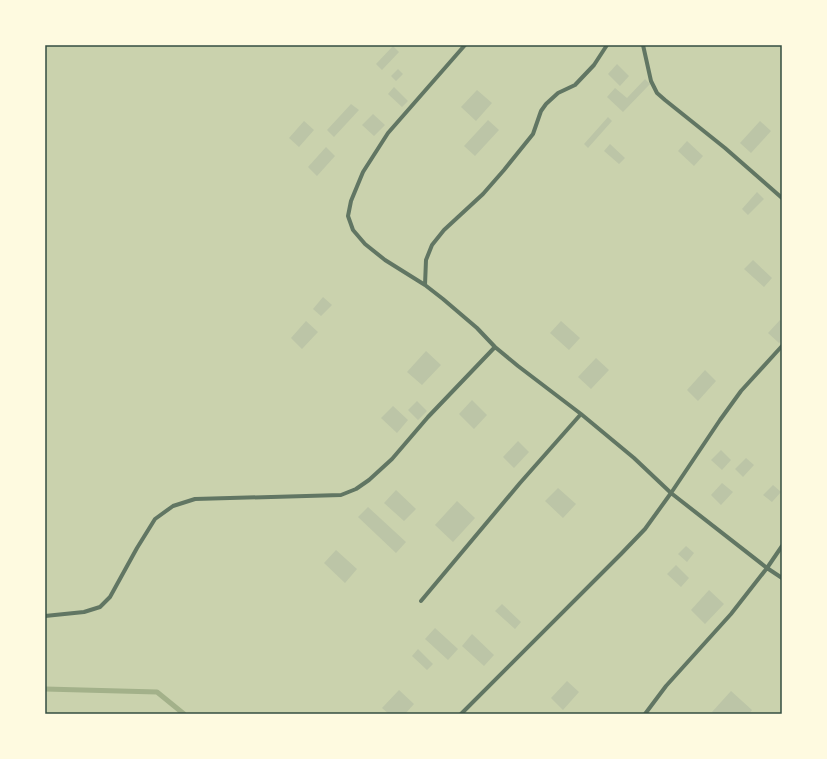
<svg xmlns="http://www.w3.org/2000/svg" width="827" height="759" font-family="'Alegreya Sans',sans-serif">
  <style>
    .green { fill: #cad2ad }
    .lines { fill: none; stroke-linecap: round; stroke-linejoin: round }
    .stream { stroke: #a3b18a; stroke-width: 5 }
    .building { fill: #bcc5a7 }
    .minor { stroke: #617663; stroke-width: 4 }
    .neatline { fill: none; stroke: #344e41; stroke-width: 1.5 }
  </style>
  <rect width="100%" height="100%" fill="#e9edc9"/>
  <path class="green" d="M45,45H782V714H45Z"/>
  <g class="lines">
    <path class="stream" d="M45,689L157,692L184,714"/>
  </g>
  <path class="building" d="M393,46L399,52L382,70L376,64Z
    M617,64L629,76L620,86L608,74Z
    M398,69L403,74L396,81L391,76Z
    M645,79L650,84L623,112L607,97L615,88L627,98Z
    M394,87L408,101L402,107L388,94Z
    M477,90L492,103L476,121L461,107Z
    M351,104L359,110L334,137L327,130Z
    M373,114L385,125L374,136L362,125Z
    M608,117L612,121L588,148L584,144Z
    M488,120L499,130L475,156L464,146Z
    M304,121L314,130L299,147L289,138Z
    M760,121L771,131L751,153L740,143Z
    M687,141L703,156L694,166L678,151Z
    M610,144L625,158L619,164L604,151Z
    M326,147L335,156L317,176L308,167Z
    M757,192L764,199L748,215L742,209Z
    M753,260L772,278L764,287L744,269Z
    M323,297L332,305L321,316L313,309Z
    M780,320L782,322V340L779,343L768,333Z
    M306,321L318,332L302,349L291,338Z
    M561,321L580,338L569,350L550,333Z
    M426,351L441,365L422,385L407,372Z
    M596,358L609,370L591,389L578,377Z
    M705,370L716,381L698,401L687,390Z
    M472,400L487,415L474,429L459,414Z
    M417,401L427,411L418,420L408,410Z
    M393,406L408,420L397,433L381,418Z
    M518,441L529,452L514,468L503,457Z
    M721,450L731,460L722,470L711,460Z
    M746,458L754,465L743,477L735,469Z
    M722,483L733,492L721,505L711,495Z
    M773,485L781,492L772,502L763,495Z
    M558,488L576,504L563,518L545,501Z
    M396,490L416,509L404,521L384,503Z
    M457,501L475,518L453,542L435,525Z
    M368,507L406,542L396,553L358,517Z
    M686,546L694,553L687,562L678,554Z
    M336,550L357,569L345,583L324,563Z
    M676,565L689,578L681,587L667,574Z
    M709,590L724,604L705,624L691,610Z
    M502,604L521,622L515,629L495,611Z
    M435,628L458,649L448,660L425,639Z
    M472,634L494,655L484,666L462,646Z
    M418,649L433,664L427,670L412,656Z
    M567,681L579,692L563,710L551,698Z
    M399,690L414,704L405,714H389L382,708Z
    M731,691L752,710L749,714H715L712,712Z"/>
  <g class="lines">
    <path class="minor" d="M465,45L388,133L363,172L351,201L348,216L353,230L365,244L385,260L425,285L443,299L477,328L495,347L518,366L581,414
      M643,45L651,81L657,93L665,100L725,148L782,198
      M425,285L426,260L432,245L444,230L483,194L504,170L533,134L541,111L546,104L558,93L575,85L594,65L607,45
      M421,601L520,483L581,414L634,458L671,493L767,568L782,578
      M45,616L84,612L100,607L110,597L137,548L155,519L173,506L195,499L341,495L356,489L369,480L392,459L428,417L495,347
      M461,714L621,554L645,529L671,493L720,420L741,391L782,346
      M645,714L666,686L731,614L767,568L782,546"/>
  </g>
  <rect width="827" height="759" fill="none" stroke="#fefae0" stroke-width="92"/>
  <rect x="46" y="46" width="735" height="667" class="neatline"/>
</svg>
